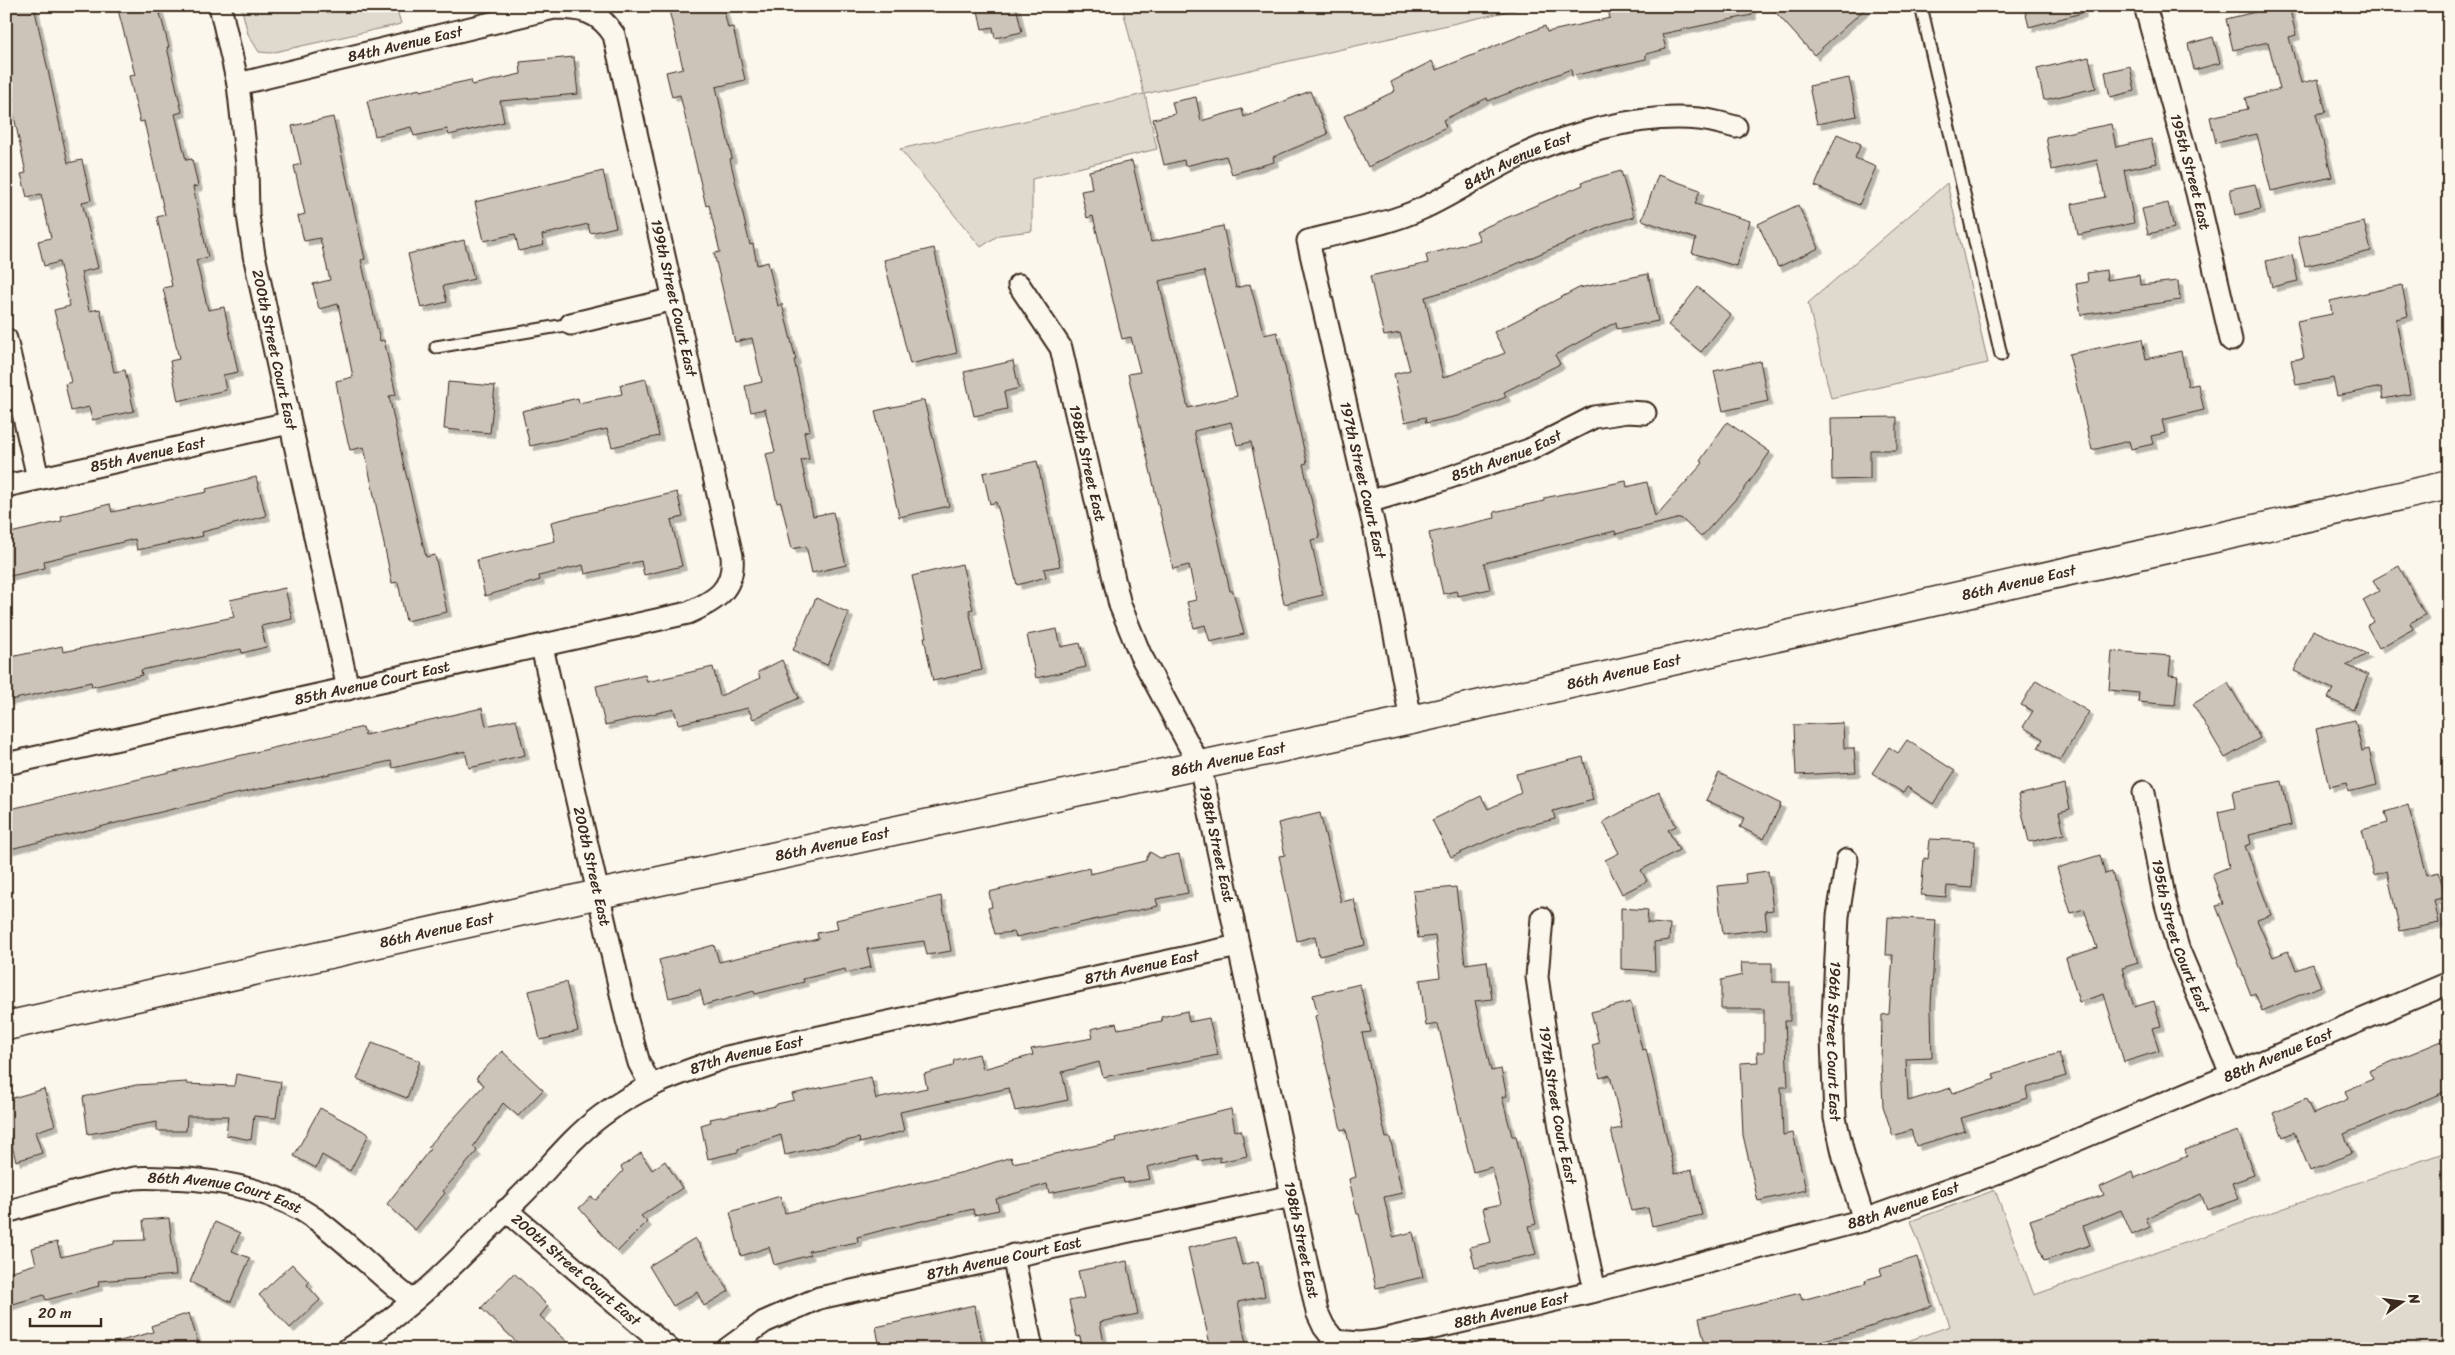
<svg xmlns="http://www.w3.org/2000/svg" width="2455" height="1355" font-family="Sriracha,sans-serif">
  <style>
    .green { fill: #dfd9ce; stroke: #8d8276 }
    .building { fill: #ccc4b9; stroke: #3b2a1e; fill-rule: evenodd; filter: url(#shadow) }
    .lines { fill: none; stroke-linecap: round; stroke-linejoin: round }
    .lane-casing { stroke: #3b2a1e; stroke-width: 15 }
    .street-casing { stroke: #3b2a1e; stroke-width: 25 }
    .secondary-casing { stroke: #3b2a1e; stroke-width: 31 }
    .lane { stroke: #fbf7ec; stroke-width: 11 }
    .street { stroke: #fbf7ec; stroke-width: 21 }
    .secondary { stroke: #fbf7ec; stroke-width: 28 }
    .labels { text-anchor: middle; stroke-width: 4; stroke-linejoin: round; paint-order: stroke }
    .street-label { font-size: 15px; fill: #3b2a1e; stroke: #fbf7ec }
  </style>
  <defs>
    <filter id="shadow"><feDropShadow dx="4.5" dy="4.5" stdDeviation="0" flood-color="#0004"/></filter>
  </defs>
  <rect width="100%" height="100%" fill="#fbf7ec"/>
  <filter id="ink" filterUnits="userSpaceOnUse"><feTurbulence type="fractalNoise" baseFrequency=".02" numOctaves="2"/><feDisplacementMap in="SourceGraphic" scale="10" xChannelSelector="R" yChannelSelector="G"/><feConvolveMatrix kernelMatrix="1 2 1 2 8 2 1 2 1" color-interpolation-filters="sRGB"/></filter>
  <g filter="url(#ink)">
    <path class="green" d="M241,6H396L401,24L270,53L259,52L248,34Z
      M1122,6H1531L1145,94L1157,149L1032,179V231L999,235L981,247L900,149L1144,94Z
      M1947,183L1988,363L1831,398L1808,303Z
      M2449,1151V1349H1885L1950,1326L1911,1221L1995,1190L2034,1295Z"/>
    <path class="building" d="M6,6H34L68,163L82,160L91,200L82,202L98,268L81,272L89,311L100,309L114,372L125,370L134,411L92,420L89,407L71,411L65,384L71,382L54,310L70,306L59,262L44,266L38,241L51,238L41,194L27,197L21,174L26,173L11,102L14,101L6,66Z
      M117,6H158L169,47H167L182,112L175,114L186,160L192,159L198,186L193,187L208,257L196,260L208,310L224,307L238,372L223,375L226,390L178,401L170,361L179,359L163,288L172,286L157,217L165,215L144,121L140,122L129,76L135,75Z
      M668,6H723L728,28L733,27L745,80L716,87L732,158L730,159L750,245L753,244L757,265L768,262L778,306L782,304L796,360H794L810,430L804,432L809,459L801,460L813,516L833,512L846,565L812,573L806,546L792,549L781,502L777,503L766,454L775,452L765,409L751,412L745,386L762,382L752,338L735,342L714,253L720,252L709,205L706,206L680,95L672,97L666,72L683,68Z
      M977,6H1016L1022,32L995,38L993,27L982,29Z
      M1607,6H1751L1752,15L1662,34L1666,49L1646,54V59L1572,76L1571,69L1488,101L1487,98L1443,120L1446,127L1368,167L1344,116L1395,91L1391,82L1432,61L1436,70L1545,26L1547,32L1610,18Z
      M1770,6H1868L1814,55Z
      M2024,6H2081L2082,13L2029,27Z
      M2280,6H2289L2296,35L2289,37L2301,83L2318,79L2326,112L2316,114L2332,177L2271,191L2257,134L2216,143L2210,117L2248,109L2245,98L2280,89L2268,42L2233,50L2226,19Z
      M2213,37L2220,63L2194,70L2188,44Z
      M574,57L578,94L500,101L504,122L449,135L447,129L414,136L411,127L375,136L367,101L420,89V91L471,80L472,85L521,74L520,62Z
      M2089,57L2096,88L2044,100L2037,69Z
      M2130,66L2135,91L2110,97L2105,72Z
      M1849,78L1857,116L1817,124L1809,86Z
      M1310,91L1328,134L1273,157L1274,162L1232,174L1226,156L1185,166L1184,160L1164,165L1153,119L1175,114L1172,102L1196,97L1201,121L1242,109L1244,117Z
      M333,117L365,259L361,260L380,341L384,340L396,395L389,396L404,466L426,557L435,555L447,612L406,621L398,582L392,583L364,447L350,450L343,421L336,381L353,377L338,304L319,309L313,284L330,280L320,238L304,241L298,216L305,214L294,166L301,164L292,126Z
      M2111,124L2116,147L2151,139L2157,163L2124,170L2134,223L2078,235L2072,204L2105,197L2097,160L2052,170L2046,137Z
      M1837,134L1861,144L1855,158L1876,167L1859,205L1815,186Z
      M1132,161L1151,242L1223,226L1236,288L1250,284L1264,335L1277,332L1307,463L1303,464L1320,538L1311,540L1323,595L1284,604L1251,442L1237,445L1231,422L1194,431L1230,591H1233L1244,634L1210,642L1205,625L1194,628L1187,602L1196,600L1189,565L1173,569L1128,374L1140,372L1131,337L1122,339L1093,216L1087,218L1081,191L1092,189L1089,171ZM1204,271L1237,396L1188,408L1159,281Z
      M603,171L616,227L590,233L588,224L542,235L544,245L519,251L515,234L484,241L475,202Z
      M1621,171L1634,217L1609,224L1470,284L1425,297L1443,378L1505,353L1494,332L1579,288L1648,274L1658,321L1617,329L1616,322L1555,355L1560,364L1504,392L1506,397L1458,416L1426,423L1425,417L1405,422L1394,374L1410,370L1400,333L1384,336L1370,276L1428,263L1426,255L1480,240L1476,231L1583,185L1582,182Z
      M1658,175L1700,190L1695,204L1750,221L1736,266L1692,253L1696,239L1642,220Z
      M2255,184L2261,209L2235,215L2230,189Z
      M2168,203L2174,228L2148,234L2142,209Z
      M1798,205L1819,248L1778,267L1758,224Z
      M2364,222L2371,251L2305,266L2298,237Z
      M464,240L474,279L443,286L447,302L421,308L408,254Z
      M934,248L957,353L910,364L884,260Z
      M2292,255L2298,281L2272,287L2266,261Z
      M2106,270L2107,280L2139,275L2140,285L2178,281L2180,300L2081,315L2076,284L2088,282L2087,273Z
      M2402,285L2408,316L2396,319L2410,394L2383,399L2381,387L2337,396L2333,378L2296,385L2291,360L2304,358L2297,321L2332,314L2330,301Z
      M1698,287L1731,315L1701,352L1668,325Z
      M2142,339L2146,359L2181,351L2188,386L2198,384L2204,410L2162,420L2165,433L2151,436L2153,444L2131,449L2129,441L2092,450L2069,354Z
      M1013,361L1019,388L1004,392L1007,409L974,416L964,372Z
      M1760,361L1768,401L1723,411L1714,371Z
      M646,379L659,436L612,447L607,429L530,446L522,411L578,398L579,403L622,394L620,385Z
      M448,382L495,386L490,433L444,429Z
      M924,400L949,506L899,517L875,411Z
      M1897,417V450H1870V479L1832,480L1831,418Z
      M1727,422L1770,452L1743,491L1701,537L1681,518L1616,534L1615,531L1484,563L1490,589L1458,596L1456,591L1443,594L1429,533L1495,518L1494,512L1544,501V498L1626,481L1627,487L1647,482L1655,517L1703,463L1700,461Z
      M1037,461L1060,566L1044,569L1046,577L1017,585L1000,515L996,502L990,504L983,473Z
      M256,477L266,516L202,532L203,536L137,550L135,539L44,561L45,568L6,577V534L62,521L61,516L110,504L112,512L207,492L206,489Z
      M677,492L683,517L671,520L682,566L644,575L641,561L585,574L583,565L539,576L540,580L485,596L477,560L555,541L551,522Z
      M962,564L973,609L969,610L982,670L933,681L924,637H926L912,576Z
      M2399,566L2425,615L2410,623L2413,629L2379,648L2367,626L2374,622L2363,600L2379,591L2373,580Z
      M285,588L292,619L261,626L266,647L242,653L241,649L141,670L142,675L92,687L91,682L6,701V658L62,646L63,652L234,617L230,600Z
      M816,598L849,613L827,665L793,650Z
      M1057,629L1061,647L1080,643L1086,667L1036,678L1027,635Z
      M2313,630L2367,654L2346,665L2368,675L2353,710L2328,698L2333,689L2294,671Z
      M2112,651L2171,656L2169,675L2178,676L2175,705L2138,702L2139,693L2109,690Z
      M782,660L799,698L753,719L748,708L678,724L674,709L605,725L596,686L645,675L647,682L713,667L720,696L760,678L758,672Z
      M2036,680L2089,712L2060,761L2038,748L2043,739L2023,727L2033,711L2021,705Z
      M2228,683L2260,738L2225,758L2193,704Z
      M482,708L486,726L516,719L525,755L469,768L465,751L393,768L391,761L226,796L6,850V810L363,727L365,735Z
      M2355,720L2362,751L2369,749L2377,785L2348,792L2346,783L2329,787L2316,729Z
      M1843,723L1844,748H1854L1856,772L1796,775L1794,725Z
      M1907,740L1955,771L1933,804L1907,787L1903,793L1872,773L1889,747L1898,753Z
      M1583,757L1593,800L1553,811L1555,819L1514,829L1451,857L1432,820L1481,796L1488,809L1521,793L1516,774Z
      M1719,773L1781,804L1764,839L1740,827L1745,818L1706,800Z
      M2282,781L2291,825L2249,835L2251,844L2245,846L2271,915L2257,920L2273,957L2288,951L2296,970L2312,964L2321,986L2262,1011L2255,993L2251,995L2216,906L2223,904L2212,874L2229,867L2218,812L2235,808L2232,791Z
      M2065,784L2070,809L2059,812L2064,834L2029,842L2018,795Z
      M1659,792L1676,826L1668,830L1679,850L1641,870L1647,881L1622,894L1605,860L1619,853L1603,822Z
      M2408,805L2427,875L2439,872L2445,897L2434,900L2439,923L2400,931L2387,871L2374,875L2362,830L2388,823L2385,812Z
      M1320,813L1341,902L1354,899L1365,945L1319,956L1315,936L1297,941L1279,856L1285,855L1278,823Z
      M1930,839L1975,841L1972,888L1947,886L1946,897L1921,895L1924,858L1928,859Z
      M1150,852L1160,858L1179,854L1188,893L1156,899L1158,906L1102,918L1016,937L1014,932L995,934L988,908L992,907L989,892L1089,868L1090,874L1145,861Z
      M2100,855L2105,874L2112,872L2138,963L2122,968L2134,1007L2154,1001L2161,1026L2152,1028L2159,1051L2124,1062L2104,994L2079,1002L2066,958L2097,948L2084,909L2071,913L2057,868Z
      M1768,871L1773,910L1765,911L1767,929L1723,934L1717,886L1746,883L1745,874Z
      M1456,887L1465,964L1487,961L1492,999L1475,1001L1491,1071L1501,1069L1507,1096L1502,1097L1512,1136H1516L1536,1224L1529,1226L1536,1254L1475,1268L1470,1247L1491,1242L1483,1208L1501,1204L1492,1167L1473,1172L1438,1024L1426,1026L1420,980L1440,977L1435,936L1418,938L1413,891Z
      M941,896L951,951L927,955L924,941L867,949L871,967L846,973L845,969L803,979L804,982L755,994L754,991L704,1005L700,990L669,998L659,960L714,945L719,962L818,939L817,933L838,929L836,920Z
      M1621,908L1648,910L1647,923L1670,924L1669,940L1654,942L1655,971L1621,969Z
      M1888,917L1936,920L1931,1006L1932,1058L1906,1059L1908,1101L1951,1088L1953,1093L1995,1079L1993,1074L2059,1053L2066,1076L2026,1088L2028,1098L1961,1118L1965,1131L1916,1146L1911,1130L1893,1136L1883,1106L1881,1062L1882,1015L1889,1014L1893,955H1886Z
      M1741,963H1772V982H1790V1021H1785L1788,1087H1781L1783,1135L1793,1133L1806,1190L1758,1201L1743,1135L1740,1063L1758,1062L1757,1052H1764V1009H1721V980L1742,975Z
      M566,982L578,1031L540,1040L529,991Z
      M1360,984L1371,1032L1362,1033L1386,1138L1390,1137L1402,1193L1384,1197L1393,1237L1413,1232L1423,1277L1376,1288L1359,1214H1357L1349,1179L1356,1177L1346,1129L1341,1130L1315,1016L1318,1015L1313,995Z
      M1631,1002L1642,1050L1646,1049L1675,1174L1692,1170L1702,1215L1652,1226L1648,1208L1631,1211L1611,1130L1622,1128L1610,1075L1600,1078L1592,1045L1599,1043L1591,1012Z
      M1187,1011L1189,1022L1209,1018L1218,1055L1103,1077L1099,1062L1062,1072L1068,1100L1015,1111L1009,1088L900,1112L904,1131L860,1143L859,1138L785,1155L781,1135L738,1149V1152L708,1159L701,1125L711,1122L710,1119L776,1106L777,1104L794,1100L792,1094L871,1077L876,1099L927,1088L924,1074L953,1066L954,1060L979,1054L983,1069L1033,1055L1031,1049L1093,1038L1091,1029L1116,1023L1118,1029L1162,1021L1161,1017Z
      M2449,1038V1090L2344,1134L2352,1153L2310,1171L2294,1132L2283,1137L2273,1113L2306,1099L2313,1114L2348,1099L2345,1091L2373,1079L2369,1071Z
      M372,1043L420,1061L407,1098L357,1079Z
      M502,1051L543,1090L518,1116L503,1103L473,1147L477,1151L443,1191L445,1193L415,1230L387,1204L430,1149L428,1147L484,1085L476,1078Z
      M236,1074L281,1082L276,1118L254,1116L251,1140L226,1135L228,1116H187L186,1131H157V1122L88,1134L83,1097L136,1085L187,1082L186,1084L234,1086Z
      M44,1089L55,1125L35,1132L42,1153L16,1161L6,1123V1100Z
      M320,1108L369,1134L350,1171L322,1155L316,1168L294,1156Z
      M1231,1109L1235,1131L1241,1130L1247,1156L1220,1162V1157L1199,1161L1197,1155L1147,1167L1150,1179L1124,1183L1123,1178L1049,1193L1047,1184L996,1199L999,1210L974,1215L973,1209L883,1230L857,1237L858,1242L808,1251L810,1255L774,1265L769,1247L741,1256L730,1212L780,1196L785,1213L964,1172L1011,1157L1013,1163L1116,1141L1115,1138Z
      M2238,1131L2254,1175L2232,1183L2238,1199L2207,1210L2201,1194L2146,1218L2150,1227L2132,1235L2121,1210L2083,1226L2090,1245L2044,1261L2030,1220L2104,1195L2100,1187L2133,1172L2135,1178L2187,1156L2185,1150Z
      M641,1153L652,1170L665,1161L682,1188L641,1216L647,1222L617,1252L579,1208L591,1197L596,1200L623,1171L621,1167Z
      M169,1218L176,1275L98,1281L99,1286L46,1300L44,1295L6,1306V1273L36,1264L32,1248L57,1242L61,1257L114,1244V1241L145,1240L143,1220Z
      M215,1222L240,1233L232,1251L250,1258L231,1302L190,1282Z
      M1235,1237L1242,1265L1258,1261L1265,1296L1238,1302L1247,1349H1211L1188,1248Z
      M695,1238L729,1291L704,1306L697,1292L673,1306L649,1266Z
      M1917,1257L1932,1306L1855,1332L1788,1349H1706L1699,1318L1800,1293L1802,1300L1866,1283L1865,1280L1882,1275L1880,1269Z
      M1127,1261L1138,1314L1100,1322L1105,1349H1082L1080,1336L1077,1337L1069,1301L1084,1298L1078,1271Z
      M292,1264L309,1282L307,1285L320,1300L290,1328L259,1295Z
      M514,1273L548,1306L540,1316L575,1349H524L481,1308Z
      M974,1305L984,1349H880L876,1327Z
      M189,1313L200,1349H114L113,1343L153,1332L151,1326Z"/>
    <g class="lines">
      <g class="lane-casing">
        <path id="lane" d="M1921,6L2001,355
          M436,347L571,324"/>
      </g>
      <g class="street-casing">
        <g id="street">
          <path id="s1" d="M220,6L238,84L247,165L248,215L254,255L348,689"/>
          <path id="s2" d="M2145,6L2197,193L2231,340"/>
          <path id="s3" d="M1019,285L1061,348L1120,605L1140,654L1200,766L1317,1312L1324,1327L1335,1341L1360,1343L1377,1341L1595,1291L1864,1220L2013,1167L2449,983"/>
          <path d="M571,324L674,299"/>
          <path d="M6,339L38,478"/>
          <path id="s4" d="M6,486L289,423"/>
          <path id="s5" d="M1368,502L1436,482L1529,450L1594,417L1627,412L1645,413"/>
          <path id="s6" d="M542,647L627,1020L639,1063L650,1084"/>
          <path id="s7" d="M1411,720L1376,535L1308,241C1345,231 1386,225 1421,209C1452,195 1481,175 1512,160C1565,134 1640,113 1699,119C1711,120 1724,124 1736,127"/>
          <path id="s8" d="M6,764L688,613C715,601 735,590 732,556L614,35C599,11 581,8 554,8L238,84"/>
          <path id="s9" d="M2144,792L2165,901L2178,948L2232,1076"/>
          <path id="s10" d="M1847,860L1838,916L1832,1039L1835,1118L1844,1157L1864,1220"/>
          <path id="s11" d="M1542,918L1537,977L1551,1074L1562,1139L1595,1291"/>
          <path id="s12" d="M506,1210L669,1349"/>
          <path id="s13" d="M6,1212C49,1200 91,1186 135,1178C145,1177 156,1178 165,1178C217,1179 274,1189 317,1220C351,1245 379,1276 413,1301"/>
          <path d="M1013,1255L1032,1349"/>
          <path id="s14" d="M348,1349C413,1309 465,1253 518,1199C546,1172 569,1140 601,1116C640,1086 681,1073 727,1057L1238,946"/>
          <path id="s15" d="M727,1349L764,1322L819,1298L1292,1196"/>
        </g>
      </g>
      <g class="secondary-casing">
        <g id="secondary">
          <path id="s16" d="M6,1026L599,894L1411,720L2449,485"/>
        </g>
      </g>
      <use href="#lane" class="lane"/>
      <use href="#street" class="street"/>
      <use href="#secondary" class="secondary"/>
    </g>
  </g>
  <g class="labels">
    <g class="street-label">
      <text transform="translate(405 44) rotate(-13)" y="5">84th Avenue East</text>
      <text dy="5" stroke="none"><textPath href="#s7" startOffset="716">84th Avenue East</textPath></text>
      <text dy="5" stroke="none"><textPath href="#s2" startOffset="172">195th Street East</textPath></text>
      <text transform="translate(674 298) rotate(77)" y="5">199th Street Court East</text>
      <text dy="5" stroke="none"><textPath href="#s1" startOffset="349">200th Street Court East</textPath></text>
      <text dy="5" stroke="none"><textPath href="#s4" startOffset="145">85th Avenue East</textPath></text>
      <text dy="5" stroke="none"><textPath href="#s5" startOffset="146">85th Avenue East</textPath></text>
      <text dy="5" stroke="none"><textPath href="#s3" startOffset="194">198th Street East</textPath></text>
      <text transform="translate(1363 480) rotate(77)" y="5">197th Street Court East</text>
      <text dy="5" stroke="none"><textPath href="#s16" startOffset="2061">86th Avenue East</textPath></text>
      <text dy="5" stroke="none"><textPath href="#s16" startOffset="1656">86th Avenue East</textPath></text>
      <text dy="5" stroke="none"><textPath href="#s8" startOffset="375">85th Avenue Court East</textPath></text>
      <text dy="5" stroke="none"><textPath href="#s16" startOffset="1251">86th Avenue East</textPath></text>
      <text dy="5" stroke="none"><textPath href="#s3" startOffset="599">198th Street East</textPath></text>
      <text dy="5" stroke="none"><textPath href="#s16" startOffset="846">86th Avenue East</textPath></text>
      <text dy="5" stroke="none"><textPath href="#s6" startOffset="225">200th Street East</textPath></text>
      <text dy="5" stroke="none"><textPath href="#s16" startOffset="441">86th Avenue East</textPath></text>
      <text dy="5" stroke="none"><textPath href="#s9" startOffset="149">195th Street Court East</textPath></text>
      <text dy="5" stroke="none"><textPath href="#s14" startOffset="909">87th Avenue East</textPath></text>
      <text dy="5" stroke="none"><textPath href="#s10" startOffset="182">196th Street Court East</textPath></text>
      <text dy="5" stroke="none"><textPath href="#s14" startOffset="504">87th Avenue East</textPath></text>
      <text dy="5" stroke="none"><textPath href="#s3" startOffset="2102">88th Avenue East</textPath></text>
      <text dy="5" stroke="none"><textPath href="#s11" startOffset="189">197th Street Court East</textPath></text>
      <text dy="5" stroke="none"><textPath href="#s13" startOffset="225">86th Avenue Court East</textPath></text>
      <text dy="5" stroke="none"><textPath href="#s3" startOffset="1698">88th Avenue East</textPath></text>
      <text dy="5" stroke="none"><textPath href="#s3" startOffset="1004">198th Street East</textPath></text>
      <text dy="5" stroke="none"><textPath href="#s15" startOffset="295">87th Avenue Court East</textPath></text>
      <text dy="5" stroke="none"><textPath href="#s12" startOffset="92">200th Street Court East</textPath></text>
      <text dy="5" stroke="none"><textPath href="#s3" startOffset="1292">88th Avenue East</textPath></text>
    </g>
  </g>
  <rect width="2455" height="1355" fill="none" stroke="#fbf7ec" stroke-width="25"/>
  <rect x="12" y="12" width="2430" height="1330" fill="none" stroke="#3b2a1e" stroke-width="2" filter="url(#ink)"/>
  <g transform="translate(2402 1302) rotate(76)" stroke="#fbf7ec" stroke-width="4" paint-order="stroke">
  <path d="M0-4L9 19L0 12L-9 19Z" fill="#3b2a1e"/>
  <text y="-8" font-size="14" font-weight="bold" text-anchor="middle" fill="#3b2a1e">N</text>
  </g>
  <path d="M30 1318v8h71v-8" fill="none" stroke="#3b2a1e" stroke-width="2.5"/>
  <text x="38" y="1318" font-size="15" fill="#3b2a1e" stroke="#fbf7ec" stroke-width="4" paint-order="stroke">20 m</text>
</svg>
